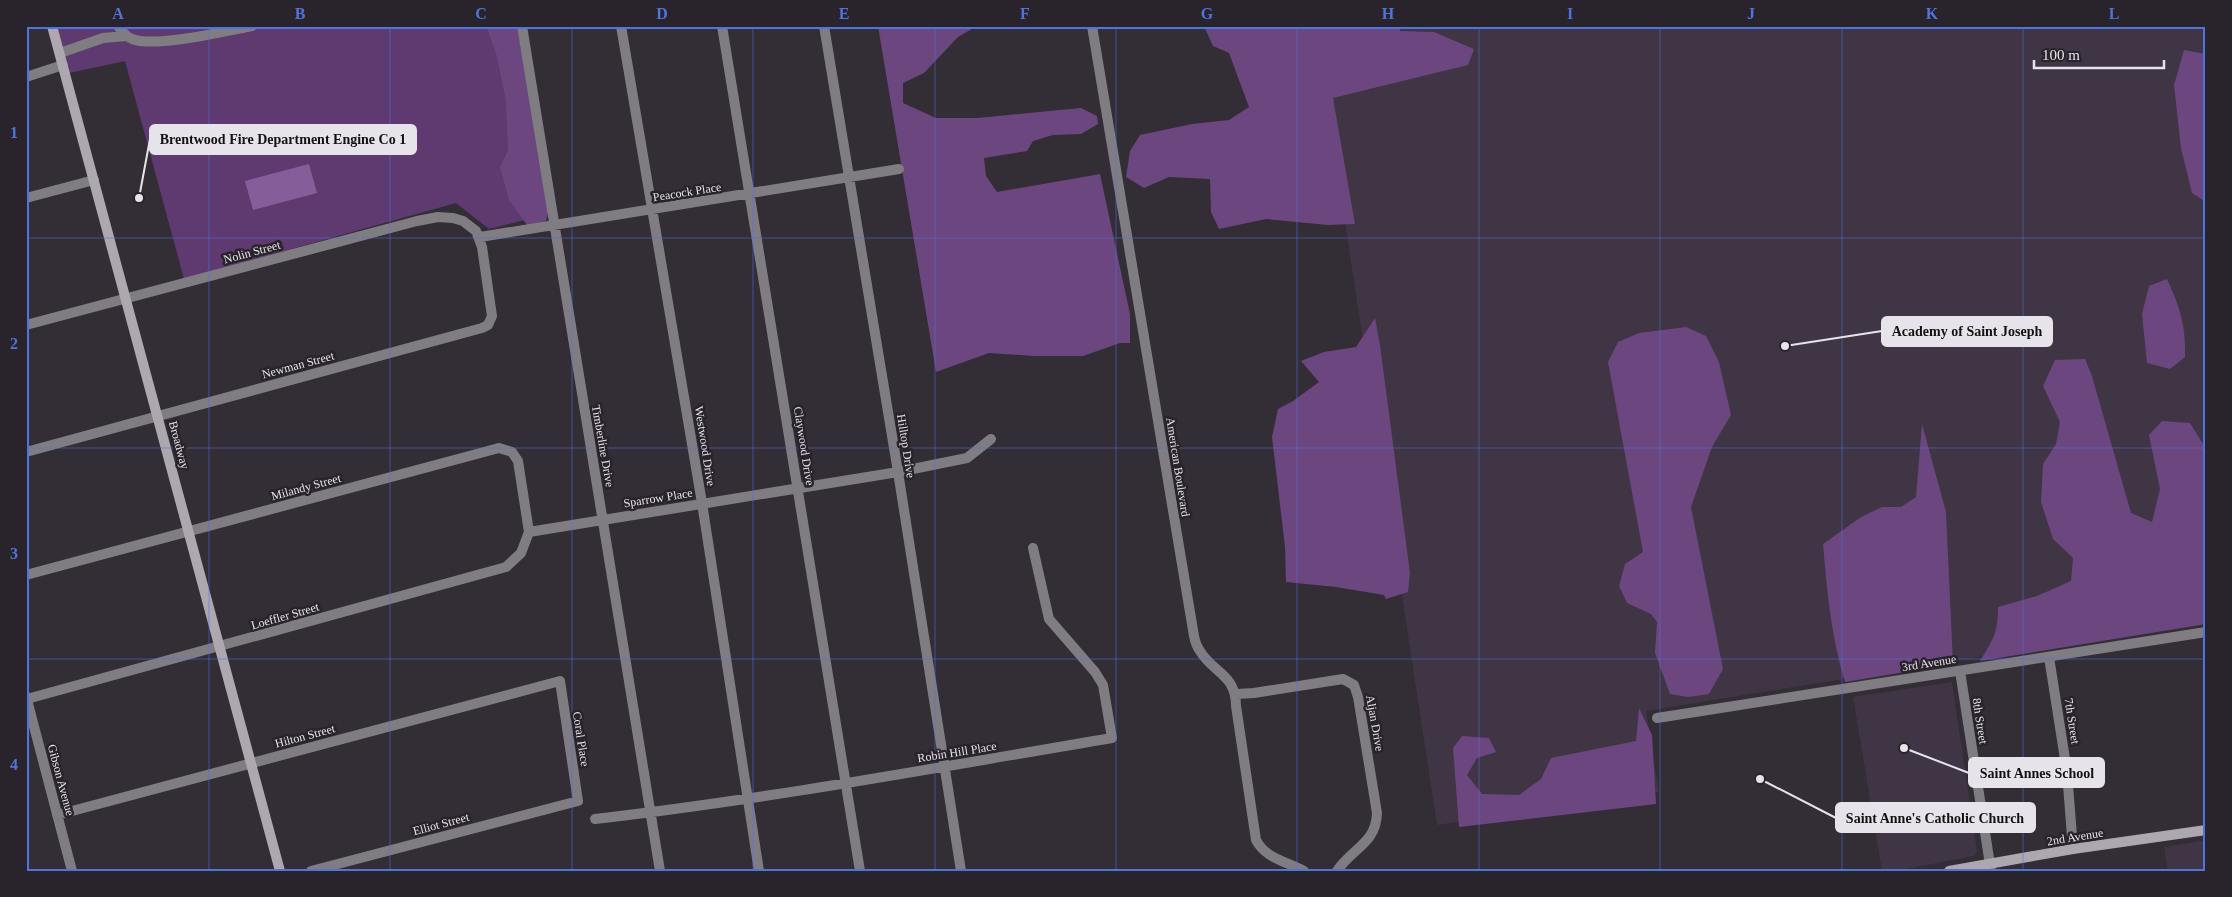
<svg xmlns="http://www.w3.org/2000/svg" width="2232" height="897" font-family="'Times New Roman',serif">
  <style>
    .built { fill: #3f3544 }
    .green { fill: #5e3a70 }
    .forest { fill: #6c467f }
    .water { fill: #855e99 }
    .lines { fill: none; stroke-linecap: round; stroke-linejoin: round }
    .street { stroke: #807d82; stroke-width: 10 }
    .secondary { stroke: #ada8b0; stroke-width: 10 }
    .grid { fill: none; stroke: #5073dc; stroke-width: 1; stroke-opacity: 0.55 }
    .labels { text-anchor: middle; stroke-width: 5; stroke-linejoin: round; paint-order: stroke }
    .street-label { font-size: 12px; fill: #e7e3ea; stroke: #29232c }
    .leader { fill: none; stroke: #e7e3ea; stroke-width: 2 }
    .callout-dot { fill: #e7e3ea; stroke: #29232c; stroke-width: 2 }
    .callout { fill: #e7e3ea; stroke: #e7e3ea; stroke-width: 2 }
    .callout-label { font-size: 14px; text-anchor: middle; font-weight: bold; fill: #111 }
    .neatline { fill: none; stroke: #5073dc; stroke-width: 2 }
    .grid-label { font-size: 16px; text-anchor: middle; font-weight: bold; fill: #5073dc }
  </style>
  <rect width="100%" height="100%" fill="#332d36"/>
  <path class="built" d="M1315,26H2206V620L1646,711L1659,792L1437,825Z
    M1952,682L1977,851L1974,856L1895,871H1882L1853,697Z
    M2206,840V871H2168L2164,847Z"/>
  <path class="green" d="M56,26H512L544,215L489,229L456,203L184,279L125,61L69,73Z"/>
  <path class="forest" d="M486,26H517L549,208L546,221L527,225L509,200L500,167L508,151L506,101L496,53Z
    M878,26H977L958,37L924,73L903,83V103L936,118H977L1081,108L1097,116L1098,124L1081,134L1053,135L1033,141L1027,151L984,158L986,176L997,192L1100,174L1130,314V343H1120L1083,356H1033L989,353L936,372Z
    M1204,26H1399L1400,31L1434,32L1474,49L1468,65L1333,98L1355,224L1328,225L1266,219L1219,229L1211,212L1210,179L1169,177L1144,188L1126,177L1130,151L1140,135L1192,124L1229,120L1249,107L1229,53L1213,46Z
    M2184,50L2206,54V202L2192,193L2181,148L2174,85Z
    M2167,279C2180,308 2186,325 2185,357L2170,369L2147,363L2142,314L2149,286Z
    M1375,318L1380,345L1410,573L1408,592L1386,599L1384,595L1336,587L1286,582L1285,547L1272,437L1278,409L1293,401L1319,382L1301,361L1324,352L1356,347Z
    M1686,327L1706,336L1719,362L1731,415L1712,447L1691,507L1723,669L1709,694L1688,697L1670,694L1655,653L1657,622L1651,614L1627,603L1619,586L1625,564L1643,552L1608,362L1618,342L1639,333Z
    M2085,359L2092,376L2131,513L2152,522L2160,489L2149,435L2162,421L2190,423L2206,449V624L1980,661C1993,639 1998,634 1998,607L2037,596L2071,581L2073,558L2053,539L2041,502L2043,464L2056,444L2060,422L2043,386L2055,360Z
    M1922,424L1946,512L1953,664L1845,682C1831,636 1827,591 1823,544L1861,517L1882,507H1901L1916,497Z
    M1639,708L1652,735L1656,804L1459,827L1453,748L1462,736L1489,738L1496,752L1477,758L1467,775L1482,794L1519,795L1541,779L1551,758L1636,741Z"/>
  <path class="water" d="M309,164L317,193L253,210L245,181Z"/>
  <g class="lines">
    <path class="street" d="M118,26C122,31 126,37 132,39C156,48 226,31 252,26
      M522,26L660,871
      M621,26L702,503L759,871
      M722,26L860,871
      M824,26L898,472L961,871
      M1092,26L1194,636C1195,641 1197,647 1200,651C1213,673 1236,674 1236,706L1256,840C1266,859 1286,861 1304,871
      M60,53L103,38L126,36
      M26,77L63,65
      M26,198L94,180
      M480,237L899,169
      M26,325L417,221L438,217L453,218L463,221L476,231L482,247L492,316L488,325L482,328L26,452
      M529,532L898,472L967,458L991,439
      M26,575L499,448L512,452L518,461L529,532L521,553L506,567L27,699
      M2049,657L2067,772L2073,849
      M1960,671L1991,871
      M1236,694L1254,693L1343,679L1354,685L1358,697L1377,813C1376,844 1352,848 1337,871
      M26,696L72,871
      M1657,718L2206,632
      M57,815L560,681L578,801L311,871
      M595,819C768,799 940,767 1112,738L1103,685L1095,672L1049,619L1033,548"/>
    <path class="secondary" d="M52,26L280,871
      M1949,871L2073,849L2206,830"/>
  </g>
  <path class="grid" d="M209,26V871M390,26V871M572,26V871M753,26V871M935,26V871M1116,26V871M1297,26V871M1479,26V871M1660,26V871M1842,26V871M2023,26V871M26,238H2206M26,448H2206M26,659H2206"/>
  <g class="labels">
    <g class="street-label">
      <text transform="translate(687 192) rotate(-9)" y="4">Peacock Place</text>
      <text transform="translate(252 252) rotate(-15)" y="4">Nolin Street</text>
      <text transform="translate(298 365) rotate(-15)" y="4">Newman Street</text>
      <text transform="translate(179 445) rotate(75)" y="4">Broadway</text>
      <text transform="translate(603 446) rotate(80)" y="4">Timberline Drive</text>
      <text transform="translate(705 446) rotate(81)" y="4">Westwood Drive</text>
      <text transform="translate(804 446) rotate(81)" y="4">Claywood Drive</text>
      <text transform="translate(906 446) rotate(81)" y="4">Hilltop Drive</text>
      <text transform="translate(1178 467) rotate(81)" y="4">American Boulevard</text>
      <text transform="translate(306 487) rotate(-15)" y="4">Milandy Street</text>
      <text transform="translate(658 498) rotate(-9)" y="4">Sparrow Place</text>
      <text transform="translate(285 616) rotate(-16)" y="4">Loeffler Street</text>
      <text transform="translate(1929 663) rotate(-9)" y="4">3rd Avenue</text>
      <text transform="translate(1980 721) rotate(81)" y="4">8th Street</text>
      <text transform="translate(2072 721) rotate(81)" y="4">7th Street</text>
      <text transform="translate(1375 723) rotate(80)" y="4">Aljan Drive</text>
      <text transform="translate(305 736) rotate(-15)" y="4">Hilton Street</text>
      <text transform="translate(581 739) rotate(81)" y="4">Coral Place</text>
      <text transform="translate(957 752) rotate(-9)" y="4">Robin Hill Place</text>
      <text transform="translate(61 780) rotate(75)" y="4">Gibson Avenue</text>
      <text transform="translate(441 824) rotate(-15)" y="4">Elliot Street</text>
      <text transform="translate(2075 837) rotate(-9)" y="4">2nd Avenue</text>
    </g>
  </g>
  <path class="leader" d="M139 198L150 139M1785 346L1882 331M1904 748L1969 773M1760 779L1836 818"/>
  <g class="callout-dot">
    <circle cx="139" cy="198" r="5"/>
    <circle cx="1785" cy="346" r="5"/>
    <circle cx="1904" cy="748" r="5"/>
    <circle cx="1760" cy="779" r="5"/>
  </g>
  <g class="callout">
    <rect x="150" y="125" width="266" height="29" rx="5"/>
    <rect x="1882" y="317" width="170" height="29" rx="5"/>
    <rect x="1969" y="758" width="135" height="29" rx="5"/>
    <rect x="1836" y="803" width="199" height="29" rx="5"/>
  </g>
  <g class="callout-label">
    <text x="283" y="144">Brentwood Fire Department Engine Co 1</text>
    <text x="1967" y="336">Academy of Saint Joseph</text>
    <text x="2037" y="778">Saint Annes School</text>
    <text x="1935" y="823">Saint Anne's Catholic Church</text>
  </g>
  <rect width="2232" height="897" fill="none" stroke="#29232c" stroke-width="55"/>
  <path d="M2034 60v8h130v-8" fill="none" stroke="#e7e3ea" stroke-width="2.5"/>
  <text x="2042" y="60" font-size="15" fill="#e7e3ea" stroke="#29232c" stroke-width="4" paint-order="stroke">100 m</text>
  <rect x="28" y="28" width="2176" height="842" class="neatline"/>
  <g class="grid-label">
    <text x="118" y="19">A</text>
    <text x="300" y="19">B</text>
    <text x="481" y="19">C</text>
    <text x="662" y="19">D</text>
    <text x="844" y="19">E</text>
    <text x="1025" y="19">F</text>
    <text x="1207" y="19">G</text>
    <text x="1388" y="19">H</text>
    <text x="1570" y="19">I</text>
    <text x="1751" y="19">J</text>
    <text x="1932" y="19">K</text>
    <text x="2114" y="19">L</text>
    <text x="14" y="138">1</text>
    <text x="14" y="349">2</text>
    <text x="14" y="559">3</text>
    <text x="14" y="770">4</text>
  </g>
</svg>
